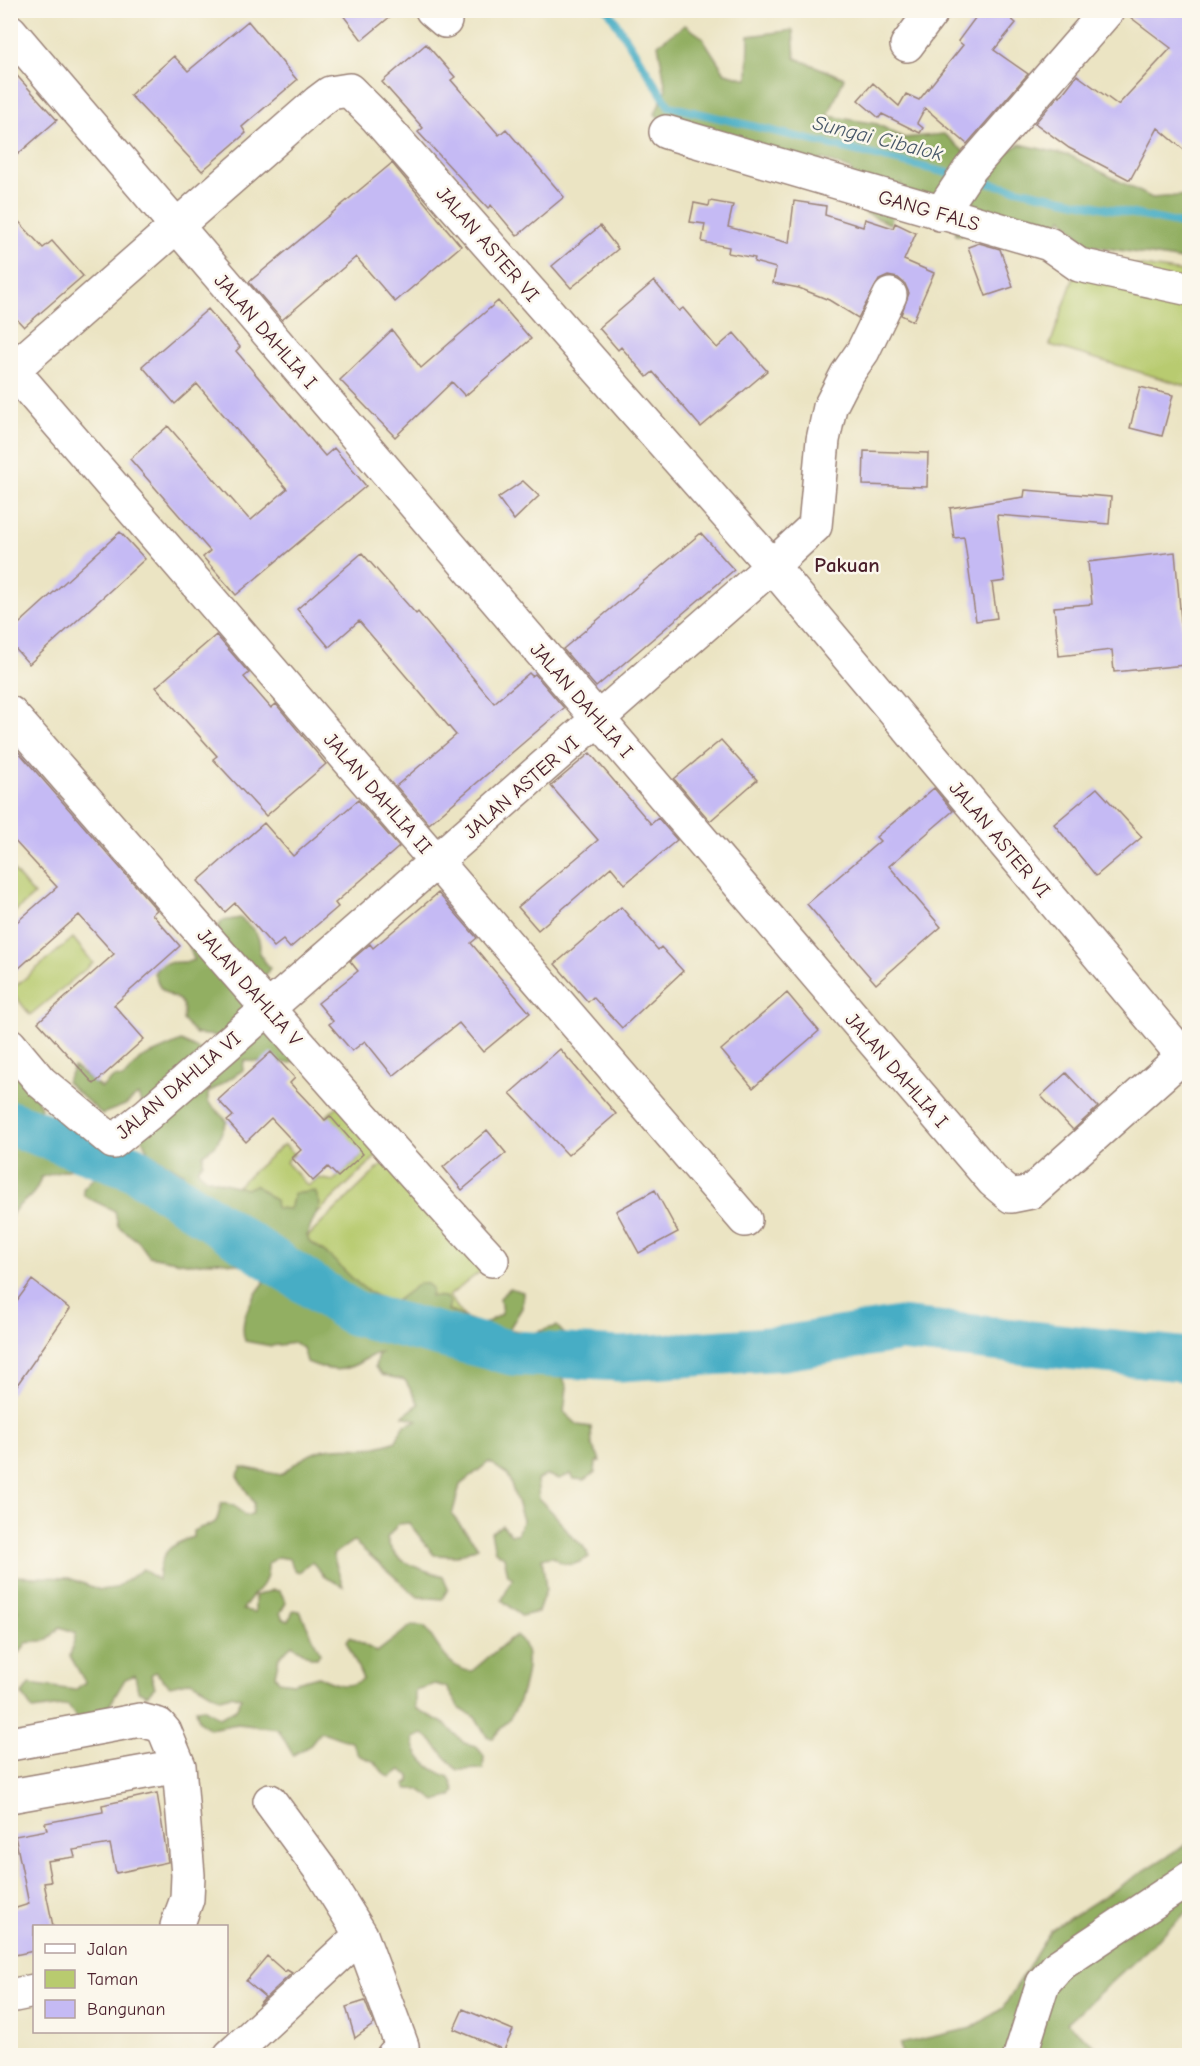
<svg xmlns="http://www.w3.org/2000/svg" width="1200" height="2066" font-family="'Comic Neue',sans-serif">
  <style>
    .green { fill: #b8cb6f; stroke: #81754d; stroke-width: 1.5 }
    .forest { fill: #92af62; stroke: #6e6746; stroke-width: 1.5 }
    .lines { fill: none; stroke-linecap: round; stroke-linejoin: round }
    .stream { stroke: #46adc5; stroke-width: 8 }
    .river { stroke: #46adc5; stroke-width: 45 }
    .building { fill: #c5baf4 }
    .minor-casing { stroke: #9a8277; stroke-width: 36 }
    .minor { stroke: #fff; stroke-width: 33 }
    .labels { text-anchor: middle; stroke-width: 5; stroke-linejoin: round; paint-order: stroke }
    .street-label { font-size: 20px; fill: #4a1f2b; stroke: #fbf7ec }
    .water-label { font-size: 21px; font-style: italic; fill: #485869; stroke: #fbf7ec }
    .neighbourhood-label { font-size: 21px; font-weight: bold; fill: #4a1f2b; stroke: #fbf7ec }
  </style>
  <rect width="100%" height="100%" fill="#fbf7ec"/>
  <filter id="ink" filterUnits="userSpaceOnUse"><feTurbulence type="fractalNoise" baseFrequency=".0167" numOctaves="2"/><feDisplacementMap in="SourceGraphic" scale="12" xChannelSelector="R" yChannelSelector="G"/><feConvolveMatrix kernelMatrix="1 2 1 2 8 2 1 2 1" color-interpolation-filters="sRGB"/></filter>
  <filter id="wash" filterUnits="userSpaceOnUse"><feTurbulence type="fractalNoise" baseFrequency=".008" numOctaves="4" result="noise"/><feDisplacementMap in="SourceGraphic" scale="24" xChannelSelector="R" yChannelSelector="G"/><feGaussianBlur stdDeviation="1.35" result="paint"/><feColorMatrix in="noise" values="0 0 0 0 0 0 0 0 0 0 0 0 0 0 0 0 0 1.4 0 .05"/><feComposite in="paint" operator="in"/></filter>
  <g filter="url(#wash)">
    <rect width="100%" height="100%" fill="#ebe4c3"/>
    <path class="green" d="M1081,257L1189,273V387L1050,345Z
      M13,870L34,895L11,915V873Z
      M73,938L93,963L30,1015L11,990Z
      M338,1105L384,1149L299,1231L237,1186L284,1144L294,1154L286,1162L308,1186L318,1178L333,1181L360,1157L326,1117Z
      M390,1157L490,1264L449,1296L481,1340L388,1314L297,1247Z"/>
    <path class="forest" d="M685,25L702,37L725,73L748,79L749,36L793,30L795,58L844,78L828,116L877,124L904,138L944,134L968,155L992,162L1020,144L1071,156L1152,198L1189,195V261L1088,245L1062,218L1049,244L998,236L956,235L953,186L914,219L901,183L890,224L865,213L851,170L823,159L789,178L689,144L655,114L666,89L658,44Z
      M240,918C253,928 263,937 259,954L270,968L261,981L259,1004L227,1037L196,1034L183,1020C187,991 171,1003 160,987C157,983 156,977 154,973C164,956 179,966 194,960L189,945L217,929L222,921Z
      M259,1030L278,1035L304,1057L290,1063L244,1061L243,1070L208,1093V1102L227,1121L216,1145L203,1154V1163L197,1169L206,1178L246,1189L255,1185L275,1200L276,1208L290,1209L294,1194L315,1191L320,1204L307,1235L309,1242C341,1257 358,1299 396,1301L420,1283L427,1284L432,1288L431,1296L445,1297L450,1302L448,1310L482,1325L502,1314L500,1298L510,1288L523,1292L522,1308L509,1329L530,1334L557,1326L567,1337L574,1338L547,1364L523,1357L506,1363L491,1361L506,1371L531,1363L562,1376L567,1387L564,1412L578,1425L591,1427L592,1446L601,1461L596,1462L595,1472L585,1480L574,1479L571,1474L559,1479L547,1475L537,1480L539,1499C551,1510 559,1518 568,1532C576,1543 583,1541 589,1557C574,1566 567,1568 553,1557L542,1558L546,1589L538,1612L521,1616L502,1600L513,1578L508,1575L504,1557L495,1551L491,1532L502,1525L511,1534H517L523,1520L508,1475L489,1462L460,1485L452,1515L478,1547L457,1556L434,1555L409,1523L398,1524L387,1538C392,1564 422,1569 443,1576L448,1589L442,1599L418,1597L353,1541L333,1555L343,1586L326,1578L312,1562L299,1572L294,1570L290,1559L278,1557L268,1564C268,1592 251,1590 243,1610L255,1612V1596L273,1590L280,1591L286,1603L280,1613L283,1619L289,1621L293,1610L300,1611L320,1653L317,1658H312L292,1645L279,1657L275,1675L279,1681L293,1683L318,1676C334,1684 347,1690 363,1679L346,1641L350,1637L377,1652L412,1625L425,1627C437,1644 449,1671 472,1671L510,1639L517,1636C536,1650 524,1689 516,1708C511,1719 500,1729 493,1738L487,1737L476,1718L459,1708L446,1687L435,1684L415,1690V1708L445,1724L464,1743L476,1746L484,1756L483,1769L457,1770L429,1738L423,1734L413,1738C414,1759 431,1770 449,1777L455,1791L452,1796L436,1801L419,1789H408L405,1785L410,1782V1776L401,1770L391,1777L385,1775L375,1762L358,1755L351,1741C339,1740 327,1732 320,1732L309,1746L293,1755L278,1729L238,1724L209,1729L199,1721L196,1709L203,1708L220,1718L236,1709L242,1698L231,1695L220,1698L191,1681L170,1686L155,1672L151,1675L155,1687L147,1695L138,1691L135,1675L125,1679L101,1720L77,1719L68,1705L33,1710L22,1694L29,1684L75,1690L85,1682L70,1656L76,1633L60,1627L48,1640L26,1643L20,1653L11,1651L10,1623L18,1610L11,1608V1576L69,1578L100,1590L115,1588L143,1569L158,1580C160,1553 168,1545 193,1537V1531C214,1520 216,1532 221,1503L234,1505L245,1516L252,1514L254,1503L237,1476L242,1467L281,1475C293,1464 306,1455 321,1450C346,1443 367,1454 396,1441L403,1426L417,1420L403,1416L419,1404L405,1380L382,1375L375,1367L378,1354L382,1352C374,1353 370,1357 364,1360C342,1374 329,1371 307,1362L303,1348L295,1343L271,1346L245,1341C238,1320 251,1299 264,1283L261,1268L219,1261L192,1264L149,1256L139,1242L118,1226L115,1211L84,1196L83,1189C96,1171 113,1172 128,1156L158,1163L176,1175L183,1173L148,1152L141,1136L171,1119L159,1109L144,1110L138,1095L125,1105L102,1114L66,1082L74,1067L101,1088L114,1077L123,1078L140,1059L181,1041C210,1054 237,1078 251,1034Z
      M14,1069L34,1093L41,1107L35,1126L41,1131H81V1140L72,1150L83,1160L77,1167L41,1177C33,1204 21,1197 11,1216L10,1072Z
      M1189,1842V1910L1067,2023L1107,2055H902L900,2044L972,2028L1003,2008L1051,1930Z"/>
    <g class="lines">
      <path class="stream" d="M608,10L669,106L956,175
        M974,180L1190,226"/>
      <path class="river" d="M10,1123L132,1167L353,1313L512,1353L620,1359L784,1348L900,1329L1190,1360"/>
    </g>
    <g id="blocks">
      <path class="building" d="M339,10H398L362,40Z
        M981,10H1000L1016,23L994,50L1028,74L967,144L925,108L917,123L923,128L920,133L882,114L879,118L858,100L873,83L899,106L906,94L919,100L963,45L958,41Z
        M1126,10H1190V155L1158,128L1130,180L1069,148L1035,123L1059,95L1060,97L1077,75L1118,105L1171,48L1126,14Z
        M248,21L297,80L242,127L246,133L202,171L130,95L174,56L188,71Z
        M426,44L455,77L451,80L499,135L506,129L564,197L517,236L491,205L488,208L418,132L423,128L382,82Z
        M10,68L57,120L10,161Z
        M392,163L461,246L395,302L356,257L282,320L249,282Z
        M710,201L733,205L728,227L789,243L794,201L826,206L825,215L863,227L865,219L893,228L895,223L916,233L904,260L934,273L913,321L901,315L909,293L905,284L898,278L888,276L879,280L858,318L829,300L799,288L773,283L776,268L754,262L755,258L728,253L729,247L702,242L705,224L690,222L694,203L709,206Z
        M10,212L43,248L52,241L83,276L24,327L10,312Z
        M600,226L618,249L571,288L552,266Z
        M979,243L1000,249L1013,287L986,296L968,247Z
        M654,281L679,311L683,308L717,348L734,333L767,371L701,427L653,372L647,377L621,347L618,350L599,328Z
        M498,301L531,339L465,396L452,382L395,437L340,380L392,330L421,368Z
        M208,309L240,347L236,351L325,456L334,448L366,486L236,595L203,557L210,551L130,459L168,426L248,518L251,520L287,489L197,384L175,404L142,366Z
        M1140,387L1173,395L1162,436L1130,428Z
        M864,451L928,453L927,487L863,485Z
        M523,481L539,496L514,520L498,498Z
        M1025,490L1111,497L1109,524L997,515L1005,581L992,583L997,618L976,621L964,537L954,538L950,508L1024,497Z
        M120,532L145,559L29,664L10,643V632Z
        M701,533L734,570L596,687L563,649Z
        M1175,552L1185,665L1114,672L1112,650L1059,656L1054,607L1092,604L1088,562Z
        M362,553L416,614L418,612L494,703L529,673L532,676L535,674L564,708L429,824L396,786L456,735L359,621L329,647L297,609Z
        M216,635L249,673L244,677L271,708L276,704L326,764L266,816L213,759L217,756L156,687Z
        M721,740L757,780L710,821L674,779Z
        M10,742L157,910L152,914L180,946L114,1005L144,1039L94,1084L38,1022L114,954L79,915L10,976V928L57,887L10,836Z
        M590,753L651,824L658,818L677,840L625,884L611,867L538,930L518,907L598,840L551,786Z
        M934,788L953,811L889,866L941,927L876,984L807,904L880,841L876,837Z
        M1097,788L1142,837L1096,876L1054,824Z
        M358,800L399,847L335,903L338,907L290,948L283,940L274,947L235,903L225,912L198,881L264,823L293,856Z
        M438,893L477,938L471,943L530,1013L483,1052L459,1023L393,1076L365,1041L352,1051L329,1024L333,1021L318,1003L358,971L350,961L370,944L373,948Z
        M621,907L658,950L661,947L683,971L622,1028L593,997L588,1002L555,964Z
        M787,993L819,1031L753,1088L721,1050Z
        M560,1049L616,1114L568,1155L510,1093Z
        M271,1052L295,1078L290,1083L325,1120L330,1116L363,1154L338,1177L328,1167L313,1181L292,1158L301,1150L271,1118L246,1142L227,1121L233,1116L218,1100Z
        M1066,1073L1098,1107L1073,1130L1041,1096Z
        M487,1130L506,1153L462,1190L443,1167Z
        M655,1190L678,1232L639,1253L616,1211Z
        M32,1280L70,1309L10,1395V1310Z
        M157,1793L168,1862L116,1873L110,1844L73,1850L75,1857L47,1861L51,1882L44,1883L53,1926H34V1951L10,1956V1910L29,1904L15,1836L47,1830L45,1823L103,1812L102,1805Z
        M267,1956L285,1972L287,1970L292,1973L258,2005L265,1997L246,1981Z
        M365,2001L374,2024L355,2038L346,2007Z
        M463,2009L513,2030L504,2050L454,2029Z"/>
    </g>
  </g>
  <g filter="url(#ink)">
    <use href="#blocks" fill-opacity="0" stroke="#9a8277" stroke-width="1.5"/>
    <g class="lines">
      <g class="minor-casing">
        <path id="minor" d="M432,10L445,21
          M10,31L993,1181L1011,1196L1031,1192L1190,1050
          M907,45L933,10
          M666,132L1049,244L1079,265L1190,289
          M940,214L970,169L1108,10
          M10,367L745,1220
          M10,372L318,102L330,93L349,90L376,117L772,566L1190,1064
          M10,713C171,896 328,1081 492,1260
          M10,1045L41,1082L113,1142L148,1114L772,566L815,526L823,440L830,407L847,374L863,351L890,295
          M10,1744L140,1720L159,1725L165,1732L179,1766L188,1875L187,1899L177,1926
          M10,1796L179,1766
          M361,1935L402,2046L393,2056
          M10,1996L34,1991
          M230,2056L361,1935L322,1872L270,1801
          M1020,2056L1043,1983L1058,1966L1190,1878"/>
      </g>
      <use href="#minor" class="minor"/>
    </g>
  </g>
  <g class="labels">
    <g class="street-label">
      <text transform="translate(929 210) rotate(16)" y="7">GANG FALS</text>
      <text transform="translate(488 244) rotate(49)" y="7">JALAN ASTER VI</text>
      <text transform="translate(266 331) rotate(49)" y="7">JALAN DAHLIA I</text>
      <text transform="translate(582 700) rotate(49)" y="7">JALAN DAHLIA I</text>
      <text transform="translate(521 787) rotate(-41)" y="7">JALAN ASTER VI</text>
      <text transform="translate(378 793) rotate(49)" y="7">JALAN DAHLIA II</text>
      <text transform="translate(1000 839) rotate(50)" y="7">JALAN ASTER VI</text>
      <text transform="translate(250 987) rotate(49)" y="7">JALAN DAHLIA V</text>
      <text transform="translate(897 1070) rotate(49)" y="7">JALAN DAHLIA I</text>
      <text transform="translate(178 1085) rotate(-40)" y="7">JALAN DAHLIA VI</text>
    </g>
    <g class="water-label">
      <text transform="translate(878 138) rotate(14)" y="7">Sungai Cibalok</text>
    </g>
    <g class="neighbourhood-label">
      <text x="847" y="572">Pakuan</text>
    </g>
  </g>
  <rect width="1200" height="2066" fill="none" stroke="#fbf7ec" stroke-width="36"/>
  <rect x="33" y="1925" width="195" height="108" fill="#fbf7ec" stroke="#b4a19f" stroke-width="1.5"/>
  <rect x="45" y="1944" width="30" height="9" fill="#ffffff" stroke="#b4a19f" stroke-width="1.5"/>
  <text x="87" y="1955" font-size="18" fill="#4a1f2b">Jalan</text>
  <rect x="45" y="1970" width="30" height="18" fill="#b8cb6f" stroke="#b4a19f" stroke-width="1.5"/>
  <text x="87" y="1985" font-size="18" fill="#4a1f2b">Taman</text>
  <rect x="45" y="2000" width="30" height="18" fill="#c5baf4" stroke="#b4a19f" stroke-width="1.5"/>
  <text x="87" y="2015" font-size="18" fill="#4a1f2b">Bangunan</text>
</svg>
